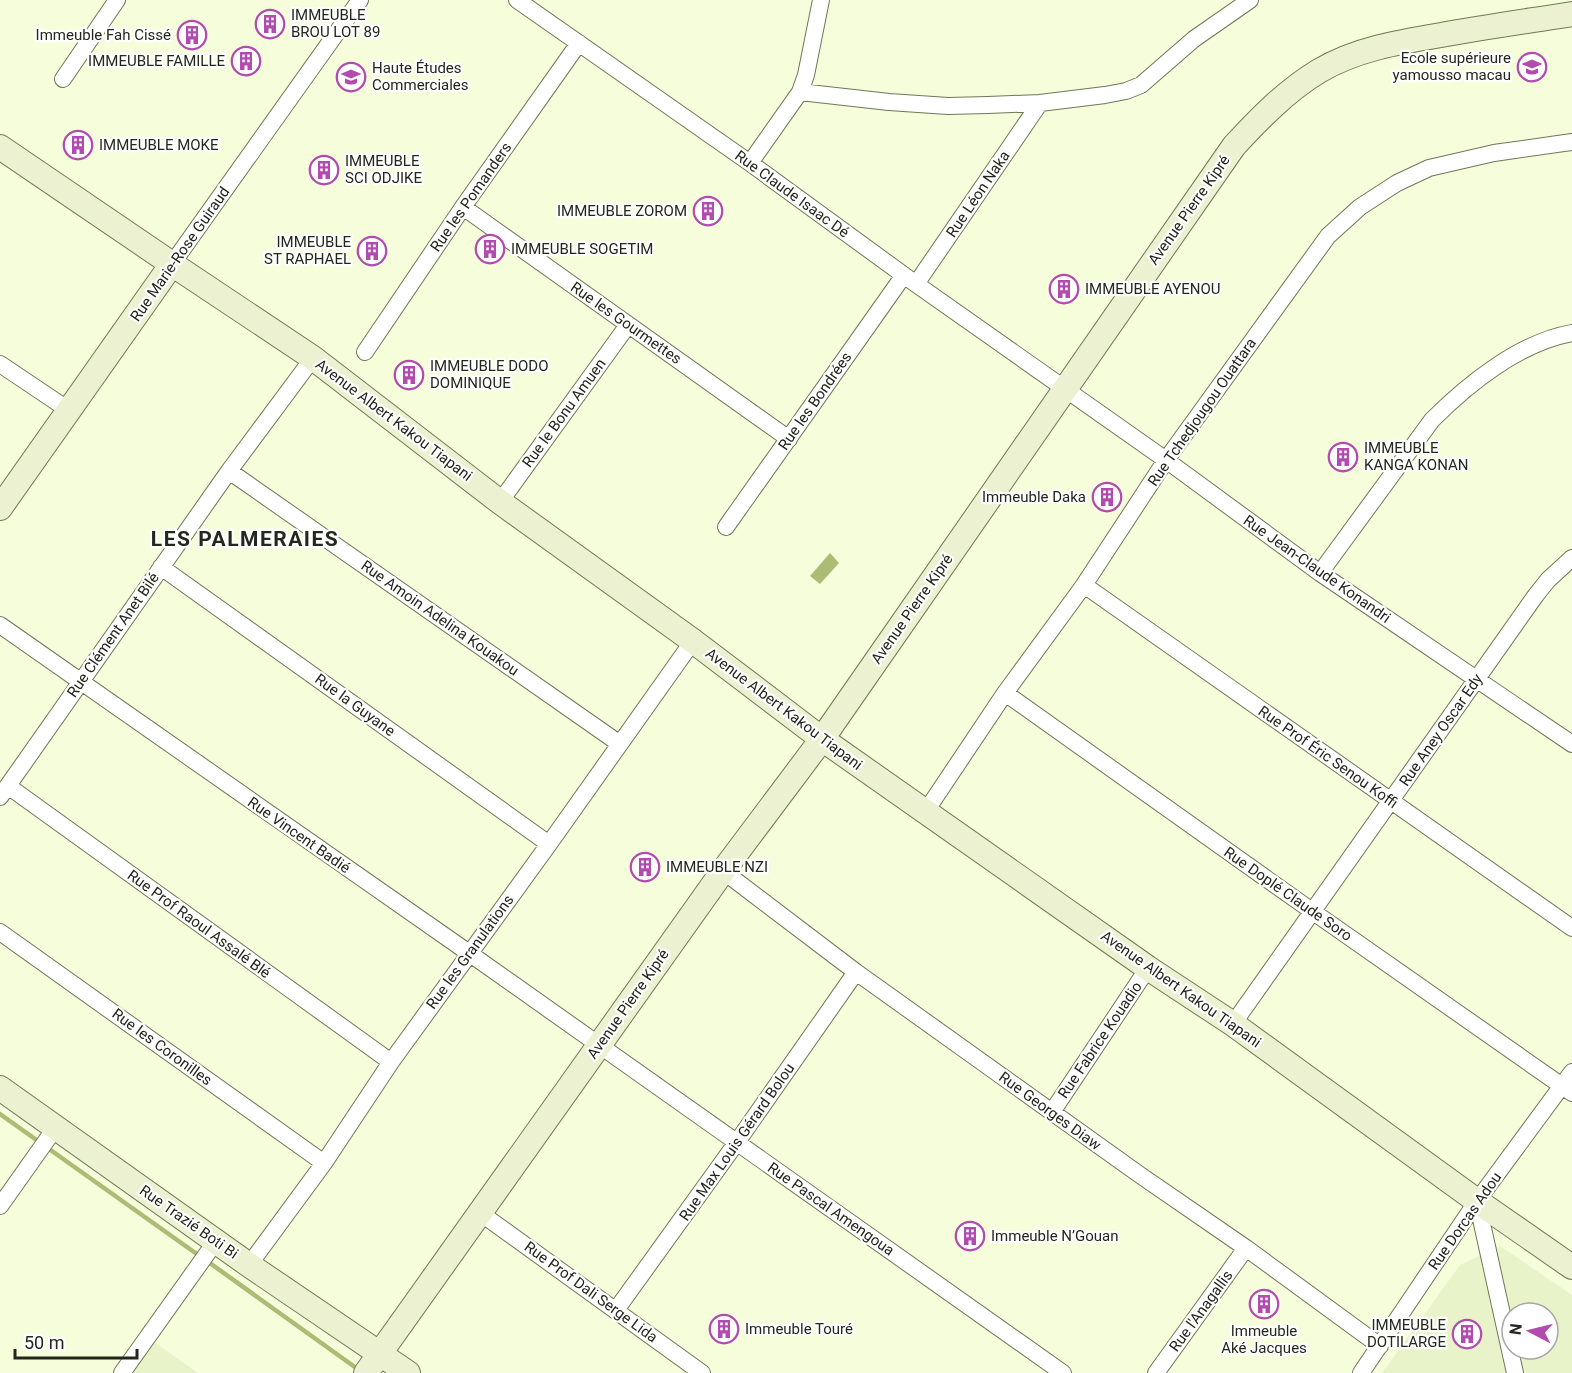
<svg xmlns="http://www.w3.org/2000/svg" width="1572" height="1373" font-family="Roboto,sans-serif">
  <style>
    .built { fill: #e9f3ca; fill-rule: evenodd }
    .water { fill: #adbc74 }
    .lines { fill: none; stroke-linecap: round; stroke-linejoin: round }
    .stream { stroke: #adbc74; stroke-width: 4.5 }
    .street-casing { stroke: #707758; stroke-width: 18 }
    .secondary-casing { stroke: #707758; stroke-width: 26 }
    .street { stroke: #fff; stroke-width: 16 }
    .secondary { stroke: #ecf2d1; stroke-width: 24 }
    .labels { text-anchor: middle; stroke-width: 4.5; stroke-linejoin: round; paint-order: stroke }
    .poi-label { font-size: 15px; fill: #24271b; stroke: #fff; text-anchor: start }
    .street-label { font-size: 15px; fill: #24271b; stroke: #fff }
    .district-label { font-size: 21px; font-weight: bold; letter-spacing: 1.5px; fill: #24271b; stroke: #fff }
  </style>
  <rect width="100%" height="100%" fill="#f5fddb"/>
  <path class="built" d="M1500,1246L1572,1295V1373H1382L1460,1265ZM1512,1313H1548V1349H1512Z
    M150,1339L198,1373H126Z"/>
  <path class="water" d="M830,553L839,563L820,584L810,576Z"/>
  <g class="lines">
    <path class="stream" d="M0,1114L201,1257
      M207,1261L359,1370"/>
    <g class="street-casing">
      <path id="street" d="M517,0L750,163L916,284L1166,460L1320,573L1572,744
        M63,79L117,0
        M800,92L889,102L948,106L988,105L1040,103L1105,95L1126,91L1141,85L1194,39L1250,0
        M750,163L800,92L806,75L821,0
        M463,207L789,439
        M172,264L360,0
        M916,284L1040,103
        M365,352L463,207L579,43
        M0,364L70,411
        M229,471L620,744
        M500,502L628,325
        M726,527L904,275
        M161,567L549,844
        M1320,573L1432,420C1468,384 1520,342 1572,333
        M1084,585L1572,928
        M0,625L469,953L1063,1373
        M1005,693L1312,911L1572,1093
        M8,786L391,1062
        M0,797L229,471L313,358
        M926,811L1005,693L1084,585L1166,460L1328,236L1360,207L1397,183L1429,168L1494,153L1572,142
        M723,871L856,972L1140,1175L1246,1248L1380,1346
        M0,932L324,1163
        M1233,1024L1536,595L1548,580L1572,558
        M1052,1112L1148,968
        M1477,1201L1515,1373
        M0,1206L56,1127
        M479,1212L702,1373
        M249,1265L324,1163L391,1062L549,844L693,641
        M616,1310L737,1142L856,972
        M122,1373L216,1241
        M1156,1373L1246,1248
        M1361,1373L1477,1201L1572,1072"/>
    </g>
    <g class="secondary-casing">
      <path id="secondary" d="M0,147L172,264L313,358L500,502L693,641L822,739L1148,968L1233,1024L1477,1201L1572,1267
        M0,508L172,264
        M0,1088L249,1265L408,1373
        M366,1373L723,871L822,739L1234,146C1259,119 1286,91 1319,71C1356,49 1399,42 1441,35C1485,27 1528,21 1572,14"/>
    </g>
    <use href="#street" class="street"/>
    <use href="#secondary" class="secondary"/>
  </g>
  <defs>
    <g id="building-ring" transform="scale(1.5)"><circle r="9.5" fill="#fff" stroke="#b14baf" stroke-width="1.5"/><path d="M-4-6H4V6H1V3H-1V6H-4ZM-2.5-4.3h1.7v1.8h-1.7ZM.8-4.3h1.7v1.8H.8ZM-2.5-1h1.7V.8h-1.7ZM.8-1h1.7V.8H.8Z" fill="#b14baf"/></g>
    <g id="university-ring" transform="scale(1.5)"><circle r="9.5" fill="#fff" stroke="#b14baf" stroke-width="1.5"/><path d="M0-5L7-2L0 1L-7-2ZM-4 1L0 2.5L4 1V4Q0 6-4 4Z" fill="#b14baf"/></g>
  </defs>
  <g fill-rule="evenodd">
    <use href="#building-ring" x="270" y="24"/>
    <use href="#building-ring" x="192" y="35"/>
    <use href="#building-ring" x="246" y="61"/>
    <use href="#university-ring" x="1532" y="67"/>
    <use href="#university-ring" x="351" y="77"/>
    <use href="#building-ring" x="78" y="145"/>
    <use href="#building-ring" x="324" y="170"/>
    <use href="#building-ring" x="708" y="211"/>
    <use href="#building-ring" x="490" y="249"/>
    <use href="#building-ring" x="372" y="251"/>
    <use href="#building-ring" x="1064" y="289"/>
    <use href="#building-ring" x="409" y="375"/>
    <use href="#building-ring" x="1343" y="457"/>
    <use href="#building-ring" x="1107" y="497"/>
    <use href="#building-ring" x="645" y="867"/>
    <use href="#building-ring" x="970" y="1236"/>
    <use href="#building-ring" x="1264" y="1304"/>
    <use href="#building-ring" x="724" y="1329"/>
    <use href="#building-ring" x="1467" y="1334"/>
  </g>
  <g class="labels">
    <g class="poi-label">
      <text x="291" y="20">IMMEUBLE<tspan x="291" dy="17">BROU LOT 89</tspan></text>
      <text x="171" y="40" text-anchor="end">Immeuble Fah Cissé</text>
      <text x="1511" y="63" text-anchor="end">Ecole supérieure<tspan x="1511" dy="17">yamousso macau</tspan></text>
      <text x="225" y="66" text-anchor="end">IMMEUBLE FAMILLE</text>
      <text x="372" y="73">Haute Études<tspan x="372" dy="17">Commerciales</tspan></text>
      <text x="99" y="150">IMMEUBLE MOKE</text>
      <text x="345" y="166">IMMEUBLE<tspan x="345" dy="17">SCI ODJIKE</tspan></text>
      <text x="687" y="216" text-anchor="end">IMMEUBLE ZOROM</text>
      <text x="351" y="247" text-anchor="end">IMMEUBLE<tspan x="351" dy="17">ST RAPHAEL</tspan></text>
      <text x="511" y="254">IMMEUBLE SOGETIM</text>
      <text x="1085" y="294">IMMEUBLE AYENOU</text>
      <text x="430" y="371">IMMEUBLE DODO<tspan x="430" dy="17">DOMINIQUE</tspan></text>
      <text x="1364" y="453">IMMEUBLE<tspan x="1364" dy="17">KANGA KONAN</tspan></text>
      <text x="1086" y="502" text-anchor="end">Immeuble Daka</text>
      <text x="666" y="872">IMMEUBLE NZI</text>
      <text x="991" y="1241">Immeuble N’Gouan</text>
      <text x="1446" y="1330" text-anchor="end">IMMEUBLE<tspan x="1446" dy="17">DOTILARGE</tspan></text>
      <text x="745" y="1334">Immeuble Touré</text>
      <text x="1264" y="1336" text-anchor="middle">Immeuble<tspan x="1264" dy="17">Aké Jacques</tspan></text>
    </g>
    <g class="street-label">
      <text transform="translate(792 194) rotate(36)" y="5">Rue Claude Isaac Dé</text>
      <text transform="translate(978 194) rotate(-56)" y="5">Rue Léon Naka</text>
      <text transform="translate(471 197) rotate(-55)" y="5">Rue les Pomanders</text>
      <text transform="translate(1189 210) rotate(-55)" y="5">Avenue Pierre Kipré</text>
      <text transform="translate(180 254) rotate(-55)" y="5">Rue Marie-Rose Guiraud</text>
      <text transform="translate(626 323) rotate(35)" y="5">Rue les Gourmettes</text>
      <text transform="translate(815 401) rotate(-55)" y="5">Rue les Bondrées</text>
      <text transform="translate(1202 412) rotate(-55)" y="5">Rue Tchedjougou Ouattara</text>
      <text transform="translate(564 413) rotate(-54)" y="5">Rue le Bonu Amuen</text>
      <text transform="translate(394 420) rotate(37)" y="5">Avenue Albert Kakou Tiapani</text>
      <text transform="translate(1317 569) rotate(35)" y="5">Rue Jean-Claude Konandri</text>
      <text transform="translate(912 609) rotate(-55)" y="5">Avenue Pierre Kipré</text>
      <text transform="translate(440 618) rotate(35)" y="5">Rue Amoin Adelina Kouakou</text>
      <text transform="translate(113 635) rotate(-55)" y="5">Rue Clément Anet Bilé</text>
      <text transform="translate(355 705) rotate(36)" y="5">Rue la Guyane</text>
      <text transform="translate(784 709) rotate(37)" y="5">Avenue Albert Kakou Tiapani</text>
      <text transform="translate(1441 730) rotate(-55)" y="5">Rue Aney Oscar Edy</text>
      <text transform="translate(1328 757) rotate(35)" y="5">Rue Prof Éric Senou Koffi</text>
      <text transform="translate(299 835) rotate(35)" y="5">Rue Vincent Badié</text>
      <text transform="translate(1288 894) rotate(35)" y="5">Rue Doplé Claude Soro</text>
      <text transform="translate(199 924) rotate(36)" y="5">Rue Prof Raoul Assalé Blé</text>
      <text transform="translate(470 952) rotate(-54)" y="5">Rue les Granulations</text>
      <text transform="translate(1181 989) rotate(35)" y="5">Avenue Albert Kakou Tiapani</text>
      <text transform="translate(628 1004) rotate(-55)" y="5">Avenue Pierre Kipré</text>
      <text transform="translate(1100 1040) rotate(-56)" y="5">Rue Fabrice Kouadio</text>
      <text transform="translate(162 1047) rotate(36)" y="5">Rue les Coronilles</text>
      <text transform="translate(1050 1111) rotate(36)" y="5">Rue Georges Diaw</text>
      <text transform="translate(737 1142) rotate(-55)" y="5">Rue Max Louis Gérard Bolou</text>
      <text transform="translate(831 1209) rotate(35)" y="5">Rue Pascal Amengoua</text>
      <text transform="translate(1465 1221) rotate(-55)" y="5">Rue Dorcas Adou</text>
      <text transform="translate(189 1222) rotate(35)" y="5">Rue Trazié Boti Bi</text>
      <text transform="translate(591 1292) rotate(36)" y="5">Rue Prof Dali Serge Lida</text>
      <text transform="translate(1201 1311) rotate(-54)" y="5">Rue l'Anagallis</text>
    </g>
    <g class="district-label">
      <text x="245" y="546">LES PALMERAIES</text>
    </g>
  </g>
  <g transform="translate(1530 1331) rotate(277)"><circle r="28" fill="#ffffff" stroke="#a7a9a4" stroke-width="1.5"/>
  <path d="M0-4.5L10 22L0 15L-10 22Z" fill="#b14baf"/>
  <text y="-9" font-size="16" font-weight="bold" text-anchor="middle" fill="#24271b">N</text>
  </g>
  <path d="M15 1349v9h122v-9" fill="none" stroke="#24271b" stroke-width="3"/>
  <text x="24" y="1349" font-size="18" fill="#24271b" stroke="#ffffff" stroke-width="4.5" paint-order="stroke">50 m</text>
</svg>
